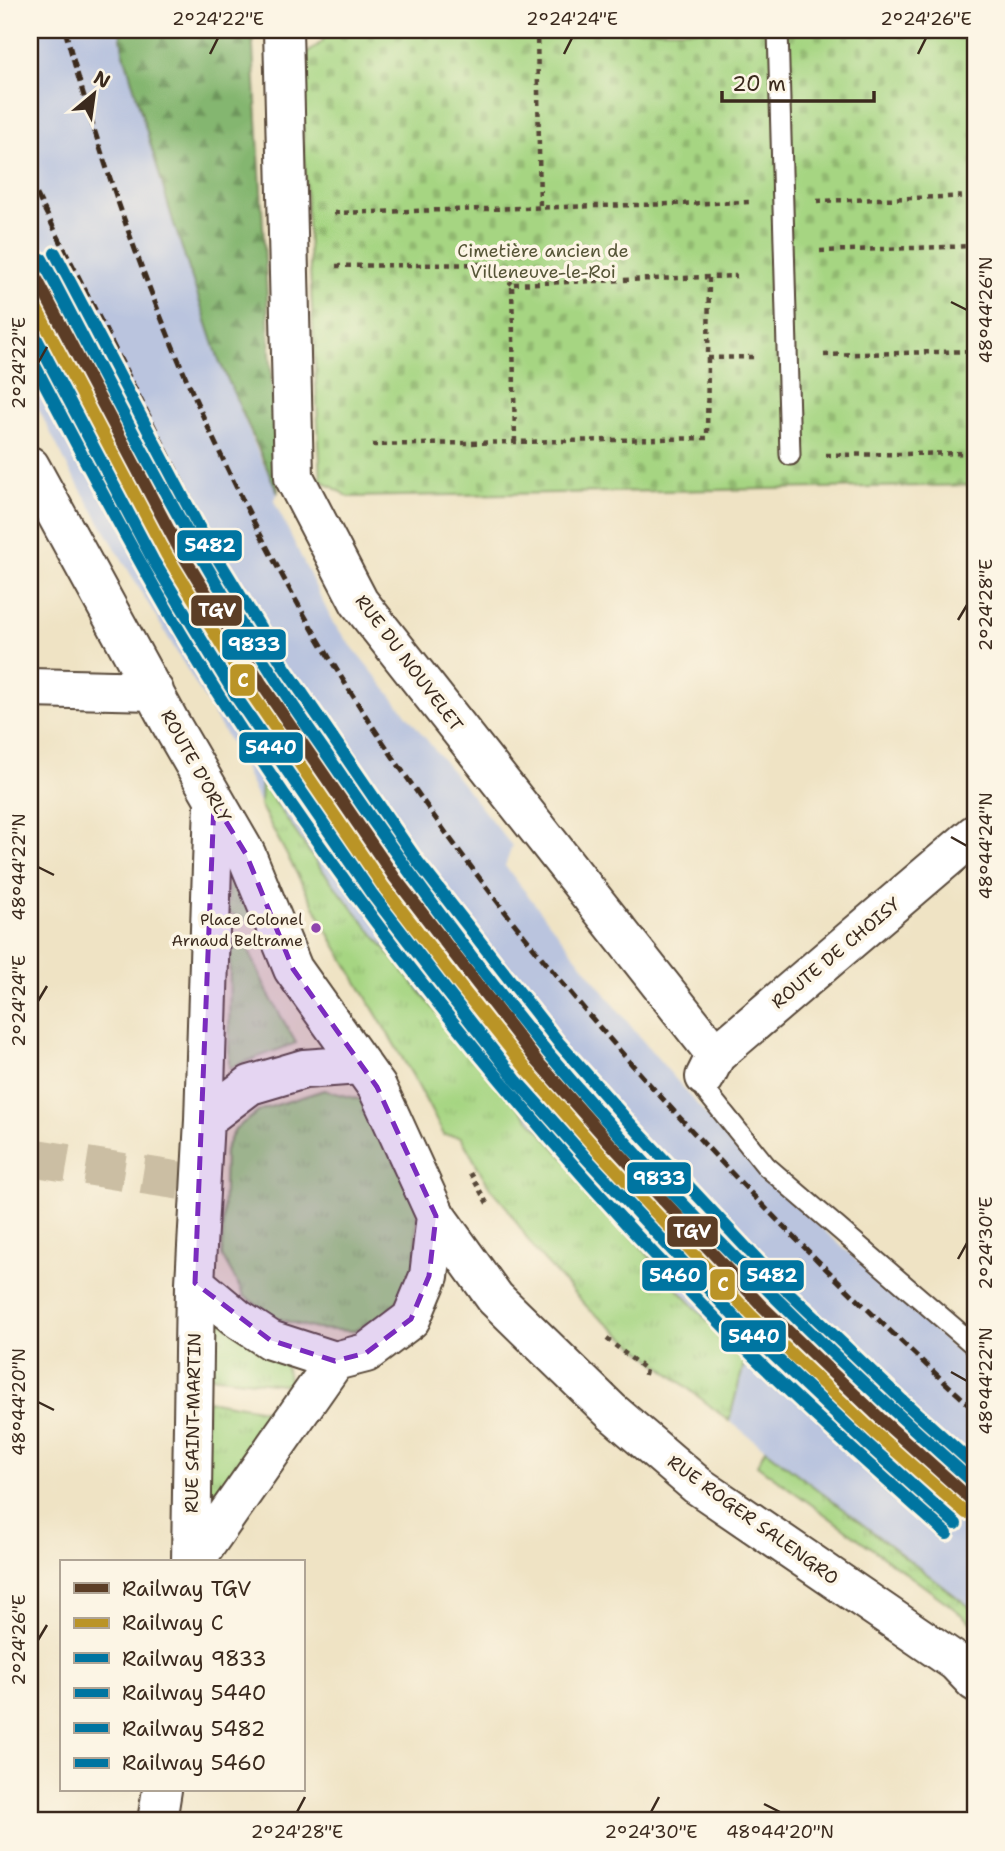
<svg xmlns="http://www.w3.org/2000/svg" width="1005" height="1851" font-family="'Shantell Sans',sans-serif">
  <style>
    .railway { fill: #bac4de }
    .grass { fill: url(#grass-tufts); stroke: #708050; stroke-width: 2 }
    .forest { fill: url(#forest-firs); stroke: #607047; stroke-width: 2 }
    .cemetery { fill: url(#cemetery-stones); stroke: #708050; stroke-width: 2 }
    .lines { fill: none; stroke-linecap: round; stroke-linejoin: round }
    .minor-tunnel { stroke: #cbbea3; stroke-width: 38; stroke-dasharray: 38 19; stroke-linecap: butt }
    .service-casing { stroke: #564637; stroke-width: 23 }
    .minor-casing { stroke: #564637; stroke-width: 42 }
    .path { stroke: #564637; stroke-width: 4.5; stroke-dasharray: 5 5; stroke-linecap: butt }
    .service { stroke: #fff; stroke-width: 19 }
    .minor { stroke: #fff; stroke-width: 38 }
    .rail { stroke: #3b2a1e; stroke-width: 5; stroke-dasharray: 10 5; stroke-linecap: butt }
    .rail-1-casing { stroke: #fcf5e5; stroke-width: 18 }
    .rail-2-casing { stroke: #fcf5e5; stroke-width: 18 }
    .rail-3-casing { stroke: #fcf5e5; stroke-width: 18 }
    .rail-4-casing { stroke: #fcf5e5; stroke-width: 18 }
    .rail-5-casing { stroke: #fcf5e5; stroke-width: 18 }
    .rail-6-casing { stroke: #fcf5e5; stroke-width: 18 }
    .rail-1 { stroke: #5c3e26; stroke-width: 12 }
    .rail-2 { stroke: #ba9427; stroke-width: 12 }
    .rail-3 { stroke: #0075a1; stroke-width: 12 }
    .rail-4 { stroke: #0075a1; stroke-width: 12 }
    .rail-5 { stroke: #0075a1; stroke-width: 12 }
    .rail-6 { stroke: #0075a1; stroke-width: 12 }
    .marked { fill: #7b2cbf; fill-opacity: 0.2; stroke: #7b2cbf; stroke-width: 5; stroke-dasharray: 14 9; stroke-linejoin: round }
    .ticks { fill: none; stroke: #3b2a1e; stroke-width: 2.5 }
    .bus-dot { fill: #8e44ad; stroke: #fcf5e5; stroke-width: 2.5 }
    .labels { text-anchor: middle; stroke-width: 7; stroke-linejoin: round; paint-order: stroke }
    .bus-label { font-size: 16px; fill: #3b2a1e; stroke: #fcf5e5; text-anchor: end }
    .park-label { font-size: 18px; fill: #565537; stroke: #fcf5e5 }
    .street-label { font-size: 18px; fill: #3b2a1e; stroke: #fcf5e5 }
    .line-badge { stroke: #fcf5e5; stroke-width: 2.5 }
    .badge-label { font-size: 19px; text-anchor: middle; font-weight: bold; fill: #fff }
    .neatline { fill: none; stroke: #3b2a1e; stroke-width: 2.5 }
    .ticks-label { font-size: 18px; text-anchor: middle; fill: #3b2a1e }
  </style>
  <defs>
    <pattern id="grass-tufts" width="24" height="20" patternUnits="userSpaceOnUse" patternTransform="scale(1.75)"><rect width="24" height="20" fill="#a6d582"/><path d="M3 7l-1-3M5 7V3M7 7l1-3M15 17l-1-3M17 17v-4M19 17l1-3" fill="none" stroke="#90b770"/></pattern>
    <pattern id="forest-firs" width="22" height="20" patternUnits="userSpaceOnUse" patternTransform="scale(1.75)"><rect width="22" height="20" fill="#84b670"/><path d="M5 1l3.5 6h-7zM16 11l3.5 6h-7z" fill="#6d945b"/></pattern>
    <pattern id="cemetery-stones" width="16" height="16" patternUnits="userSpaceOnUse" patternTransform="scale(1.75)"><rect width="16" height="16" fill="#a6d582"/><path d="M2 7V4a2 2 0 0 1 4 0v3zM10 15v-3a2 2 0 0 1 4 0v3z" fill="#90b770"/></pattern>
  </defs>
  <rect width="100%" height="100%" fill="#fcf5e5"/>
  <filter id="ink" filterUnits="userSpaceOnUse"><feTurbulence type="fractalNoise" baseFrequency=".0143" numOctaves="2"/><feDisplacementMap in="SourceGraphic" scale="14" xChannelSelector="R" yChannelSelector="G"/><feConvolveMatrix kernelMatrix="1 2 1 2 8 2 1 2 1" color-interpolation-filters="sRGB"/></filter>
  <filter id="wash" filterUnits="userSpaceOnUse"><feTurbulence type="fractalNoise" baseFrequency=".00686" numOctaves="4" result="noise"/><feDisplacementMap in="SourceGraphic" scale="28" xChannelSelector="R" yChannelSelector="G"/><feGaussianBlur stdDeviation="1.57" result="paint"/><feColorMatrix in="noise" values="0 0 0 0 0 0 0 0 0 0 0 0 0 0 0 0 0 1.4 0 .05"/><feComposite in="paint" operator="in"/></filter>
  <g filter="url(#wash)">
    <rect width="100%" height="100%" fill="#efe3c4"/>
    <path class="railway" d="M30,30H120L123,50L173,221L219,360L259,455L278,493L274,501L333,623L512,846L505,866L637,1034L736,1150L975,1368V1611L652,1361L590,1310L536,1252L506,1206L490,1188L461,1137L444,1135L413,1076L334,943L260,805L241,761L70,471L30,392Z"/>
    <path class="grass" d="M261,781L318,865L470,1054L591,1187L672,1283L745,1360L729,1421L590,1310L536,1252L506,1206L490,1188L461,1137L444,1135L413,1076L334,943L260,805Z
      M229,849L255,924L227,912Z
      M230,941L247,947L269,995L296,1043L229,1068Z
      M324,1090L362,1100L417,1202L416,1264L400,1299L387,1312L354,1331L316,1329L282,1320L245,1297L222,1256L225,1150L235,1129L261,1110Z
      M215,1317L285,1365L291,1385L209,1376L208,1327Z
      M207,1400L276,1412L203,1523Z
      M765,1449L975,1611V1626L947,1603L757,1465Z"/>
    <path class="forest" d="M120,30H252L278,493L219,360L173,221L123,50Z"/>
    <path class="cemetery" d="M322,30H975V485L349,497L321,480L299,55L309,52L323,41Z"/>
  </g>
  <g filter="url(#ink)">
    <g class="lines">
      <path class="minor-tunnel" d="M30,1157L200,1184"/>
      <g class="service-casing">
        <path id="service" d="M778,30L790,455
          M705,1078V1090L766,1166L975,1346"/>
      </g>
      <g class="minor-casing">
        <path id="minor" d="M283,30L294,477L359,602L716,1055
          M30,466L172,726L246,854L293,969L377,1087L436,1216L429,1276L411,1319L366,1353L335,1361L270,1340L238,1319L195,1283
          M30,688L154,691
          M705,1077L716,1055L975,834
          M204,1120L250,1085L304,1069L360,1065
          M436,1216L495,1298L612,1412L697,1485L956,1662L975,1682
          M191,1562L195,1283L204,1120L214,802
          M194,1562L335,1361
          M157,1821L162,1790"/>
      </g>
      <path class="path" d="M537,30L540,208
        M817,201L975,196
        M334,213L749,202
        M820,251L975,246
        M336,266L490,264L512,284
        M824,355L975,351
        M708,358L753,357
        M515,442L512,284L737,276
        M372,445L707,438L709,277
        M826,455L975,453
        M470,1173L488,1205
        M607,1339L646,1370L644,1378"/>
      <use href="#service" class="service"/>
      <use href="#minor" class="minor"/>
      <path class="rail" d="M65,30C133,279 236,521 379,736C545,988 753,1207 975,1410
        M30,181L307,728C356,815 414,895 471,977"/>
      <g class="rail-1-casing">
        <path id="rail-1" d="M30,266L178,547L261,683L395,878L537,1061L607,1140L761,1305L884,1422L975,1503"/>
      </g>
      <g class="rail-2-casing">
        <path id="rail-2" d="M30,296L166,554L249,690L383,886L460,986L527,1070L597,1150L751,1315L874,1432L966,1513"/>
      </g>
      <g class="rail-3-casing">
        <path id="rail-3" d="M42,259C116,400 187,542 273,675C295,710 320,744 343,778C408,872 475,965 548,1053C678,1208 824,1350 975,1484"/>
      </g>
      <g class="rail-4-casing">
        <path id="rail-4" d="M30,326L153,560L237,698L372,894L449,994L516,1080L587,1159L741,1324L865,1442L956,1524"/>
      </g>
      <g class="rail-5-casing">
        <path id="rail-5" d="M55,253L202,533L285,668L418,862L559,1043L628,1121L781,1285L903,1401L975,1466"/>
      </g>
      <g class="rail-6-casing">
        <path id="rail-6" d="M30,356C92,474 153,592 225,705C371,932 541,1142 731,1334C800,1404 874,1469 947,1534"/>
      </g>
      <use href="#rail-1" class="rail-1"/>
      <use href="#rail-2" class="rail-2"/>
      <use href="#rail-3" class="rail-3"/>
      <use href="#rail-4" class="rail-4"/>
      <use href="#rail-5" class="rail-5"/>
      <use href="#rail-6" class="rail-6"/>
    </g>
  </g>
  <path class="marked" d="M214,802L246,854L293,969L377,1087L436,1216L429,1276L411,1319L366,1353L335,1361L270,1340L195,1283Z"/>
  <path class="ticks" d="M210,54L218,38M564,54L572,38M918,54L926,38M951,302L967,310M38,363L47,347M958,620L967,605M951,837L967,846M38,867L54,875M38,1001L47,986M958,1259L967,1243M951,1372L967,1381M38,1402L54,1410M38,1640L47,1625M764,1804L780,1812M297,1812L305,1797M651,1812L659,1797"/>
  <circle class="bus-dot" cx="316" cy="928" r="6"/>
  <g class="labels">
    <g class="bus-label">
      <text x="303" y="925">Place Colonel<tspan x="303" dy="21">Arnaud Beltrame</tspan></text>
    </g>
    <g class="park-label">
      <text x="543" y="257">Cimetière ancien de<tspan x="543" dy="21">Villeneuve-le-Roi</tspan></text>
    </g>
    <g class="street-label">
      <text transform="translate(409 663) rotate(53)" y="6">RUE DU NOUVELET</text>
      <text transform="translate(196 766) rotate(61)" y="6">ROUTE D'ORLY</text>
      <text transform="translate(836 953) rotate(-40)" y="6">ROUTE DE CHOISY</text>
      <text transform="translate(193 1423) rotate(-89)" y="6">RUE SAINT-MARTIN</text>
      <text transform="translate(753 1520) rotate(36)" y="6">RUE ROGER SALENGRO</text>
    </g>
  </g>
  <g class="line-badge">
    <rect x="176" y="529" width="67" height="33" rx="7" fill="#0075a1"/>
    <rect x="190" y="594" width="53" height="33" rx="7" fill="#5c3e26"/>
    <rect x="221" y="628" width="66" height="33" rx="7" fill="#0075a1"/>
    <rect x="229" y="663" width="27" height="34" rx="7" fill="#ba9427"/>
    <rect x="238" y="731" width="66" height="33" rx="7" fill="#0075a1"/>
    <rect x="626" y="1161" width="66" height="34" rx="7" fill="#0075a1"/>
    <rect x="666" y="1215" width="53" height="33" rx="7" fill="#5c3e26"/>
    <rect x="641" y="1259" width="67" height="33" rx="7" fill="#0075a1"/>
    <rect x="739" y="1259" width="66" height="33" rx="7" fill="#0075a1"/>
    <rect x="709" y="1268" width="27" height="33" rx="7" fill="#ba9427"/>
    <rect x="720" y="1319" width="67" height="34" rx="7" fill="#0075a1"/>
  </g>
  <g class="badge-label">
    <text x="210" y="552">5482</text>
    <text x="217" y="617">TGV</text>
    <text x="254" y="651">9833</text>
    <text x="243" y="687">C</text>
    <text x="271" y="754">5440</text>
    <text x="659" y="1185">9833</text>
    <text x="692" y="1238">TGV</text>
    <text x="675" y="1282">5460</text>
    <text x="772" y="1282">5482</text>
    <text x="723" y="1291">C</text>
    <text x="754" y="1343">5440</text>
  </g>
  <rect width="1005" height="1851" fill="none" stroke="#fcf5e5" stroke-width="77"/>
  <rect x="60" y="1560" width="245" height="231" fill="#fcf5e5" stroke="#afa495" stroke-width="2"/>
  <rect x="74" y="1583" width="35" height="10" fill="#5c3e26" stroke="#afa495" stroke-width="2"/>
  <text x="122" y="1596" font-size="21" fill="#3b2a1e">Railway TGV</text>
  <rect x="74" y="1618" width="35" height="10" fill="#ba9427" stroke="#afa495" stroke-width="2"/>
  <text x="122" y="1630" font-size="21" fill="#3b2a1e">Railway C</text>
  <rect x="74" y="1653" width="35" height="10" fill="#0075a1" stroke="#afa495" stroke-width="2"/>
  <text x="122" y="1666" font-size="21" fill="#3b2a1e">Railway 9833</text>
  <rect x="74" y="1688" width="35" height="10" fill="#0075a1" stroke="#afa495" stroke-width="2"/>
  <text x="122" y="1700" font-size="21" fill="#3b2a1e">Railway 5440</text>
  <rect x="74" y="1723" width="35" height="10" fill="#0075a1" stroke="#afa495" stroke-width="2"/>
  <text x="122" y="1736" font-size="21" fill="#3b2a1e">Railway 5482</text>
  <rect x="74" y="1758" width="35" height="10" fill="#0075a1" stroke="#afa495" stroke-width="2"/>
  <text x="122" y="1770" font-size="21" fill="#3b2a1e">Railway 5460</text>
  <g transform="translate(94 94) rotate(29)" stroke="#fcf5e5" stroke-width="5" paint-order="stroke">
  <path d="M0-5L12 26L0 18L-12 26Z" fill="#3b2a1e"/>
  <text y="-10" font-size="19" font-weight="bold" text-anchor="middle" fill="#3b2a1e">N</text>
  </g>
  <path d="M722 91v10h152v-10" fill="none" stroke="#3b2a1e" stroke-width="3.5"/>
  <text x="732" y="91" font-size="21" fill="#3b2a1e" stroke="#fcf5e5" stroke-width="5" paint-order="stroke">20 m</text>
  <rect x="38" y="38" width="929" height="1774" class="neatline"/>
  <g class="ticks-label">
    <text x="218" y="25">2°24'22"E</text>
    <text x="572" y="25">2°24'24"E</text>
    <text x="926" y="25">2°24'26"E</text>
    <text transform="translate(986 310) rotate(-90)" y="6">48°44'26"N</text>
    <text transform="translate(19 363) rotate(-90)" y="6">2°24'22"E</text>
    <text transform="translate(986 605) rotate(-90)" y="6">2°24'28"E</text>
    <text transform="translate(986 846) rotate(-90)" y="6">48°44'24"N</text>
    <text transform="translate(19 867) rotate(-90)" y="6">48°44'22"N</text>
    <text transform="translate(19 1001) rotate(-90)" y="6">2°24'24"E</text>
    <text transform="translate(986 1243) rotate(-90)" y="6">2°24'30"E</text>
    <text transform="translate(986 1381) rotate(-90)" y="6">48°44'22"N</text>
    <text transform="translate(19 1402) rotate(-90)" y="6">48°44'20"N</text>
    <text transform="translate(19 1640) rotate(-90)" y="6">2°24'26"E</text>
    <text x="297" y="1838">2°24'28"E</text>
    <text x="651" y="1838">2°24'30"E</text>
    <text x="780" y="1838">48°44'20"N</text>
  </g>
</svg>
